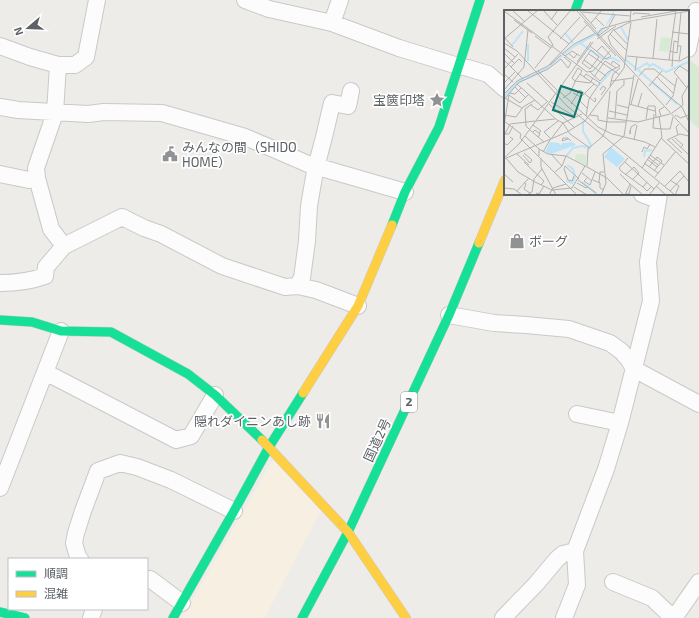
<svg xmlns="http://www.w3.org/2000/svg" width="699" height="618" font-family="'Exo 2','Noto Sans JP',sans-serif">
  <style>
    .commercial { fill: #f7f0e2 }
    .green { fill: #d7ead3 }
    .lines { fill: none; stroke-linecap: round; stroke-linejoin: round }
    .street-casing { stroke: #c9c9c9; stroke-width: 18 }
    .fast-casing { stroke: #cacaca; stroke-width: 10 }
    .slow-casing { stroke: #cacaca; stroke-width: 10 }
    .street { stroke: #fcfcfc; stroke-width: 16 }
    .fast { stroke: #16e098; stroke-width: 9 }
    .slow { stroke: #ffcf43; stroke-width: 9 }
    .labels { text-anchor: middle; stroke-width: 3.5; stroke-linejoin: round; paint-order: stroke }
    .shield { fill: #fff; stroke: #8e9195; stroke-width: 1 }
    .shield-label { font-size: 12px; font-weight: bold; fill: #5d6267 }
    .poi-label { font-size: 13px; fill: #5d6267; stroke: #fff; text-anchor: end }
    .street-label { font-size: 13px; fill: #5d6267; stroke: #fff }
    .inset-river { fill: none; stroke: #bce3f8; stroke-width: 2 }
    .inset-road { fill: none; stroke: #b0b1b0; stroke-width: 1 }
    .view { fill: #0f766e; fill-opacity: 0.15; stroke: #0f766e; stroke-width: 2 }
    .inset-edge { fill: none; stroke: #5d6267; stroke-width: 2 }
  </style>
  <rect width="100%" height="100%" fill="#eeece8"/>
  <path class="commercial" d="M274,458L321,510L265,617L261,618H182Z"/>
  <path class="green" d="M690,60L699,68V129L688,118V69Z"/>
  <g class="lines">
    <g class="street-casing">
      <path id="street" d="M245,0L269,9L332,23L399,48L458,66L468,68L488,74L505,89
        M332,23L340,0
        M0,46L30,57L58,65
        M688,49L696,11
        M0,107L18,110L88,114L104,112L162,113L245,137L278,151L308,164L405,192
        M0,174L29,180L37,178
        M642,194L658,200
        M64,246L51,229L37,178L36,168L55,113L58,65H75L86,57L97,0
        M0,283C15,283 31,281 45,276L46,267L64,246L122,217L144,228L161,234L222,266L285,287L298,286L316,290L358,306
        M297,286L302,278L307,241L309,206L315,171L324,137L332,103L348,106L351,91
        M449,315L494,323L526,325L569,329L610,343L621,351L629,360L634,369L699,404
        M45,372L176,440L191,436L215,395
        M577,414L620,423
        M0,488L61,331
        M80,559L78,557L74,543L76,533L83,511L98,471L120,463L137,467L171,480L234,511
        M150,579L182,603
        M613,582L652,598L673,618
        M91,618L94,609
        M503,618L536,584L557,559L563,554L575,551
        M564,618L577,585L575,551L606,469L620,423L651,301L648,262L659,194
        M674,618L699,582"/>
    </g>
    <g class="fast-casing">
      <path id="fast" d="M575,11L579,0
        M392,225L405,192L439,127L480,0
        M0,320L32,322L61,331L111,332L188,374L215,395L262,440
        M0,612L25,618
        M173,618L234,511L269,447L303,393
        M302,618L348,532L449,315L479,243"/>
    </g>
    <g class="slow-casing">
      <path id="slow" d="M479,243L505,180
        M303,393L358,306L392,225
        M262,440L348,532L406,618"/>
    </g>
    <use href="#street" class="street"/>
    <use href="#fast" class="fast"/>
    <use href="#slow" class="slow"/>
  </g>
  <defs>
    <g id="sight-bare" transform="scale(1.2)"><path d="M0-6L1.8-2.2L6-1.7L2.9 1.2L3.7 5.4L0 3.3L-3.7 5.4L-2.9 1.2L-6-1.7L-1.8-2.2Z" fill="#909294" stroke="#fff" stroke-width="2.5" paint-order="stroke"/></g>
    <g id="civic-bare" transform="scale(1.2)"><path d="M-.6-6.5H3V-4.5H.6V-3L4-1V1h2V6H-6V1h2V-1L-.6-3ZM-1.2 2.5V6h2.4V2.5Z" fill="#909294" stroke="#fff" stroke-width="2.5" paint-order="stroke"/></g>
    <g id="shop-bare" transform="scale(1.2)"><path d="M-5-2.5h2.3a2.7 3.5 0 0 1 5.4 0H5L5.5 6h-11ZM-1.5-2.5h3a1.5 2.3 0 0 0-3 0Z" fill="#909294" stroke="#fff" stroke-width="2.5" paint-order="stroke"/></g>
    <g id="restaurant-bare" transform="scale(1.2)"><path d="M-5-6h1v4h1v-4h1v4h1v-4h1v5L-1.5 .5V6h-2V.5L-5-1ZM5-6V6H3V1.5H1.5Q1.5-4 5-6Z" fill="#909294" stroke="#fff" stroke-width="2.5" paint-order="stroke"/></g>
  </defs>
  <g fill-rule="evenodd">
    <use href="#sight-bare" x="437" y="100"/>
    <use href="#civic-bare" x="170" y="154"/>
    <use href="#shop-bare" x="517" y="241"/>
    <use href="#restaurant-bare" x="323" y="421"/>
  </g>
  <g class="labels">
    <rect class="shield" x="401" y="392" width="16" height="20" rx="3"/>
    <g class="shield-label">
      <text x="409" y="406">2</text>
    </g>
    <g class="poi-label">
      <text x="425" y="105">宝篋印塔</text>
      <text x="182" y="152" text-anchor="start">みんなの間（SHIDO<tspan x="182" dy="15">HOME）</tspan></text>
      <text x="529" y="246" text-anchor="start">ボーグ</text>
      <text x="311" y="426">隠れダイニンあし跡</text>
    </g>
    <g class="street-label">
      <text transform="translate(377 440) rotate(-65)" y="5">国道2号</text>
    </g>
  </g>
  <g transform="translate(504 10)">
    <rect width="185" height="185" fill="#eeece8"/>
    <path d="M157,27L167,28L165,42L155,41ZM72,144L82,145V155L71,150Z" fill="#d7ead3"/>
    <path d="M110,0V5L98,22L69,38L43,59L13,74L0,89L2,82L14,71L42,58L70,35L101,17ZM46,132L55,133L57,136L58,133L69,132L72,135L47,144L41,142ZM107,137L121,149L113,157L100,147Z" fill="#bce3f8"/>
    <path class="inset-river" d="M117,17L124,30M61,23L69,33M76,33L99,49L109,48L116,52M24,34V51M8,35L19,21M122,47V50L133,59L143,53L145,56L149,54L162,62L184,52M133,59L173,94M95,75L107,61M62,146L69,138L78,136L85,138L87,135L79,121V111M140,147L141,141L148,140M63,155L69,159L71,166M62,171L68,173L71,167M78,172L94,185"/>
    <path class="inset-road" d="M8,0L20,11M23,0L65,34M39,0L53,15M59,0L71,1M72,0L185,123M75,0L92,19M0,1L83,62L89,61L106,41M78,2L127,6M129,5L130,3L146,4M91,7L100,16M137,7L172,1M10,10L28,23M47,10L54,0M80,11L112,46M87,13L98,0M105,16L111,5M110,20L124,35M110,20L126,12L127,0M168,22L185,24M106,24L123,41M93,25L97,19L121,12L185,1M31,26L47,38M94,26L105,18M0,27L9,37M0,29L34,0M56,29L76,7M93,29L112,16M0,33L13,41L63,96L171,185M107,35L121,51M107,35L104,27L110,19M86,36L102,49L107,46L98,36L93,41M173,36H177L175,51M0,38L11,47M87,40L95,47L86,59L78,53ZM166,41L173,43L177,3M169,42L170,31L174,32M0,43L10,53M64,43L70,48L73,44M58,44L70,34L90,24M85,44L116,65M61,46L68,41L76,46M123,46L165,50L172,0M149,48L153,9M57,49L64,58L67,53L60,47M0,50L19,69M80,50L102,66M165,50L176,51L185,46M73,52L87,32M107,54L109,51L116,56M46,55L57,45M7,57L15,49L18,52M168,57L169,42M31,58L49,35L44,27L67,0M0,59L14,44M34,61L53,80M131,61L133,47M86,62L96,71L104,62L116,56M0,64L9,72M76,64L93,76M135,66L141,59H150L171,76M80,67L82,64L96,73L85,89L82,106M90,67L101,51L112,58M153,67L169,83M107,71L129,68M148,72L178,97L185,112M0,73L12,61M23,73L44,92M13,74L53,110L59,113L78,104M106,76L109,64L116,58M145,76L158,61M11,77L21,87M183,78L170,62L176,56L185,62M0,80L20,57L24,20M76,80L91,92L92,89L90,88M96,80L99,76L102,78L97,85M55,81L94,117L108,124L141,132L151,137M5,83L11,84L17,78M69,83L77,87L76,91L83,98M0,84L13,71L44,56L83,15M5,85L16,93L25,84M77,87L90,74M1,88L18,98M59,88L66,83L71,72V71L74,67L78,61L74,58L68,68L71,71L86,73L89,68M0,90L14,73L44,59L57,49M47,92L70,106M45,94L71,118M67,94L76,80M125,94L151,101M127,94L134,69M27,95L34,100L43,92M113,95L125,98M162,95L169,86L173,68M134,96L138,83M105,101L123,105M168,103L179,95L178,86L185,74M150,104L149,118L159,119M0,105L12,107L19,97L31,90M86,105L94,106V110L104,112M171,105L177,108L184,105M157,106L155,100L160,97M104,108L134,112L166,104M111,108L113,81L120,75V70M142,109L144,96H151L152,107M0,111L17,124L16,128L73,185M32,111L51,109M104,112H122M6,114L1,124H5L9,116M6,114L31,111M0,115L5,85M29,115L37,121L35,123M25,119L22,116L21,99L28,94M159,119H166L169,107M26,120L40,132M126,120V124L127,117L132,114M29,122L31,120L36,124L34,127M174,125L172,117L175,114M21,126L35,139V146M157,128L185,154M171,128L179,135L177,137M47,129L59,113L66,124L86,138M47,129L40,122L54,111M64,129L58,131L59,128H64V129H65L67,131M168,129L185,145M130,130L133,115M163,130L176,124L185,126M164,130L178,143M0,133L3,135L9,129L6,127M35,139L44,144L62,146L85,158L103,168L120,185M39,142L46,130M138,142L140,137L143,139L146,134M13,144L25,155M47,144L58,156M19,145L26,153L28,150L20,143M146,145L160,155M144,147L154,155M0,148L15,134L89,32M2,148L14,162L31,172M37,148V157L52,185M124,148L115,158L117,161L139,177L143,172M0,149L63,122L81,111L120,58L127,12M143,149L153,157M20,152L40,171L37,175M121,152L150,179M140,153L154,163M83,156L84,139L99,126L102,119L106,81M145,157L153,147L158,151L150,161M138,158L158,127L155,106M51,162L58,156L62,146M78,163L88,171M0,164L9,172M116,164L126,174M121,165L130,157L135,163L129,169M70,166L68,171L64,170L60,159L61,156L75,169M84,167L80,171L86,175L91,162M151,167L172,141M74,170L92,183M89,170L96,173V178L100,180M166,170L175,176L171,185M20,172L22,174L20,179L26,183M31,172L48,180L68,178L81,156M73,173L82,178L84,176M95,173L96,162H100M152,176L162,185M161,176L176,161L185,172M70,177L83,185M139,177L143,181L148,176M0,178L10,179L18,185M13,181L25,168M166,181L180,166M32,183L35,184L40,176M121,184H125L127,176M23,185L28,182L30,169L38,159M45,185L49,178L62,174M97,185L102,173L99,144L120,126L130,65M121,185L126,174L139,185M145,185L155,173"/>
    <path class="view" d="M57,76L78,83L70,107L49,100Z"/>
    <rect width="185" height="185" class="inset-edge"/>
  </g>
  <rect x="8" y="558" width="140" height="52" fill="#ffffff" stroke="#bec0c2"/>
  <rect x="16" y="571" width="20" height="6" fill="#16e098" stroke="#bec0c2"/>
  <text x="44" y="578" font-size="12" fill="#5d6267">順調</text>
  <rect x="16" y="591" width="20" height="6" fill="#ffcf43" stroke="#bec0c2"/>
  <text x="44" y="598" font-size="12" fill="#5d6267">混雑</text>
  <g transform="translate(28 28) rotate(251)" stroke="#ffffff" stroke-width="3" paint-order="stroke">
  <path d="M0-3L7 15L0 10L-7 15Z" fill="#5d6267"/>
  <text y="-6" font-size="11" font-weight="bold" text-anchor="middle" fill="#5d6267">N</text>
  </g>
</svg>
